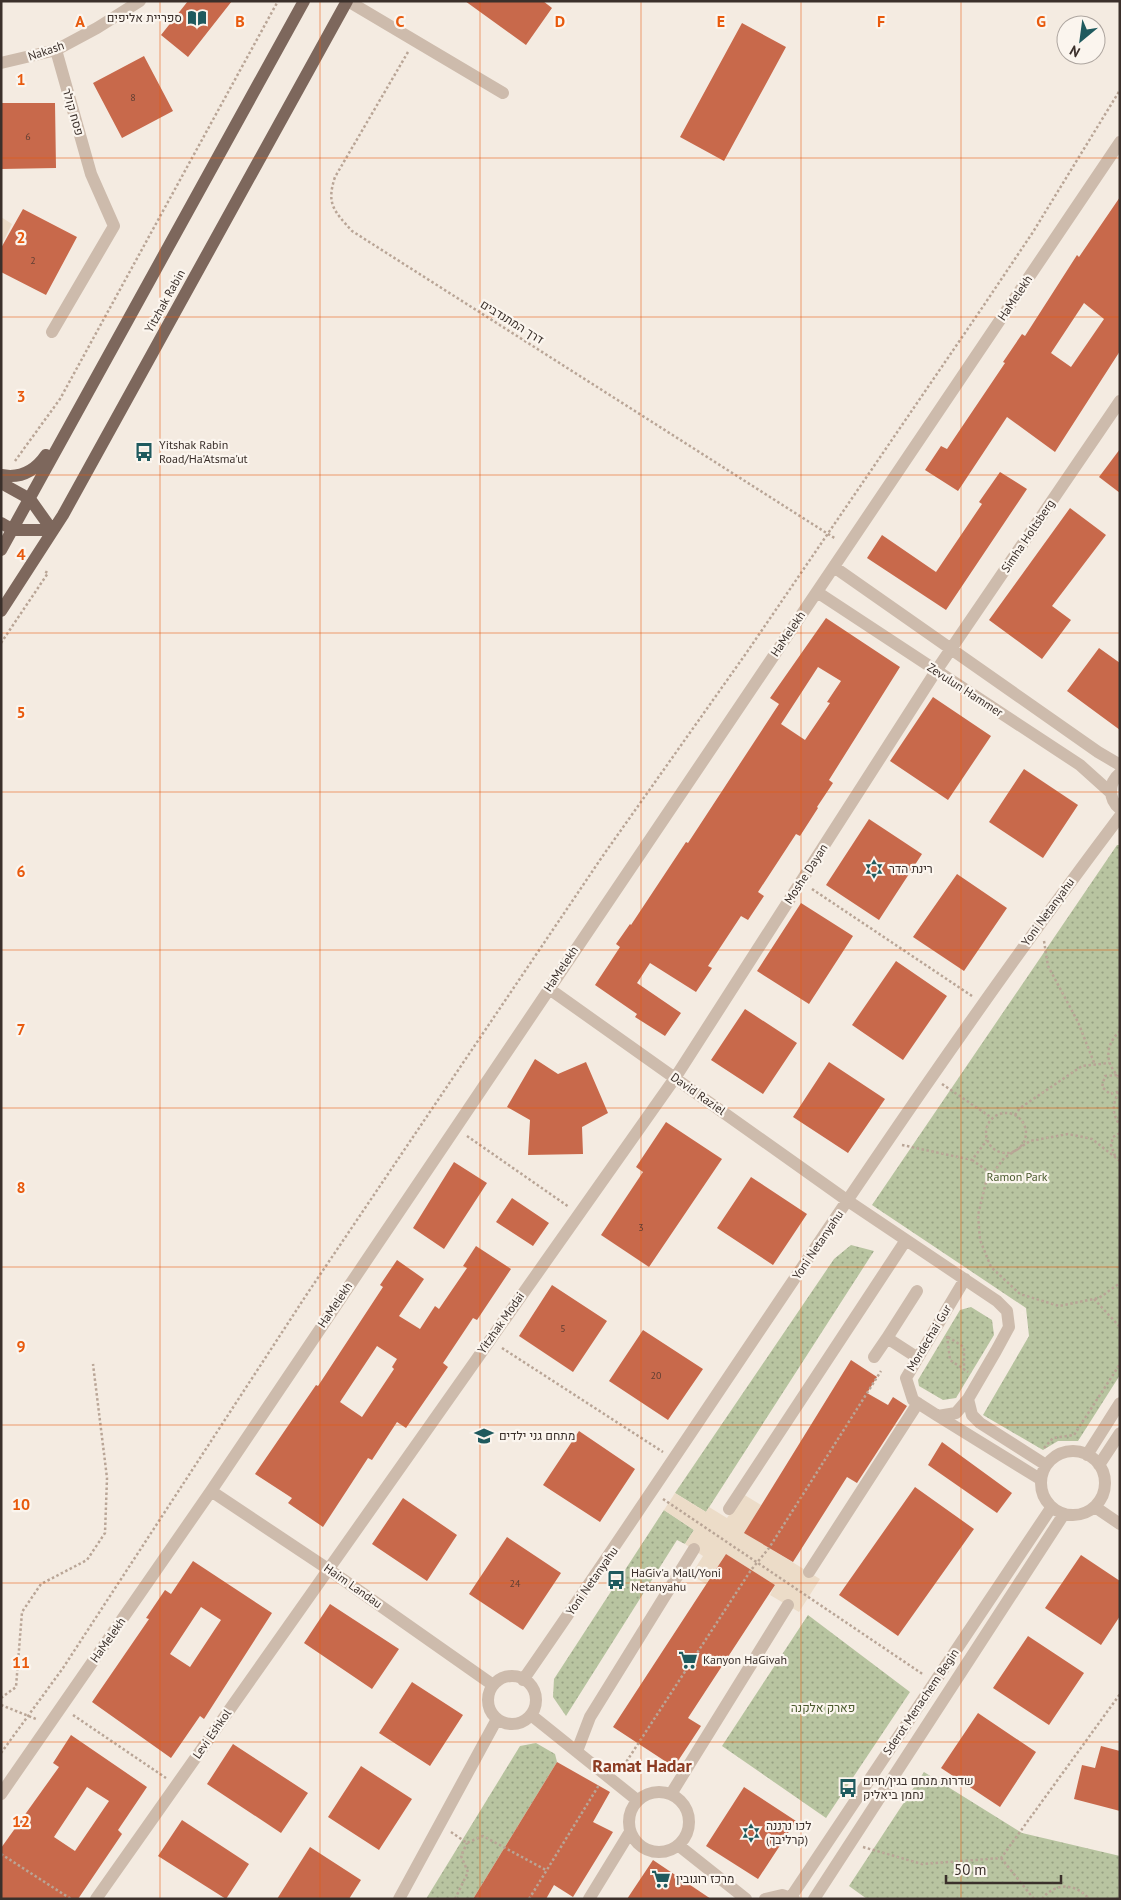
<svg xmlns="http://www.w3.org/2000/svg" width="1121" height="1900" font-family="'PT Sans',Heebo,sans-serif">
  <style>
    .grass { fill: url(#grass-dots) }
    .plaza { fill: #ecdcc8 }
    .building { fill: #c8694b; fill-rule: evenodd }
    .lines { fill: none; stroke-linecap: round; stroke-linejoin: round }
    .path { stroke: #b9a596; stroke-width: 2.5; stroke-dasharray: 2.5 2.5; stroke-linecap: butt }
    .minor { stroke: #cdbbac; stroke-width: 12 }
    .major { stroke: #7d675c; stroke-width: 12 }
    .grid { fill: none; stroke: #e8590c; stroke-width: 1; stroke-opacity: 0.55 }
    .labels { text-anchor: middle; stroke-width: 4.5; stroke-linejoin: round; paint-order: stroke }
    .number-label { font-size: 10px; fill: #5e3e33 }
    .poi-label { font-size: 12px; fill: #3b302b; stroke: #fbf5ee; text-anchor: start }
    .street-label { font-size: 12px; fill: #3b302b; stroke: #fbf5ee }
    .park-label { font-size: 12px; fill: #4a5a2e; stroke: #fbf5ee }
    .district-label { font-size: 18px; font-weight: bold; fill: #8c3b22; stroke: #fbf5ee }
    .grid-label { font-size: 16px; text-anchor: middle; font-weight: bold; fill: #e8590c; stroke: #fbf5ee; stroke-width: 4.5; stroke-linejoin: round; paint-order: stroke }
  </style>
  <defs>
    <pattern id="grass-dots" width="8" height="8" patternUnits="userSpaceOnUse" patternTransform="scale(1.25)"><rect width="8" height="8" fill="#b8c4a0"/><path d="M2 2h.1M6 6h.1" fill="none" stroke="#97a083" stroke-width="1.8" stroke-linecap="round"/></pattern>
  </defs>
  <rect width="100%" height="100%" fill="#f4ebe1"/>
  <path class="grass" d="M1117,845H1120V1375L1078,1441H1058L1043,1450L983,1415L1029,1336L1026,1308L872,1205Z
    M851,1245L874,1251L706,1512L675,1493L834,1259Z
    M971,1307L992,1320L994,1335L956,1398L943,1400L919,1386L918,1380L960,1310Z
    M664,1510L694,1530L685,1544L677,1540L566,1716L553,1697L554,1679Z
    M808,1615L910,1692L826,1818L722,1746Z
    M536,1743L555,1754L557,1762L473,1899H426L520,1746Z
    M924,1772L1022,1833L1120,1856V1899H867L849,1886Z"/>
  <path class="plaza" d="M1,217L12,224L1,246Z
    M675,1493L706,1512L709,1507L727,1518L743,1494L761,1505L745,1533L820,1579L799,1612L770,1595L775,1585L726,1554L706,1584L691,1575L703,1556L685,1544L694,1530L664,1510Z"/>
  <path class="building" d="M188,1H232L188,57L161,35Z
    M465,1H543L552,8L526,45Z
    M742,23L786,47L724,161L680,137Z
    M144,56L173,111L122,138L93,83Z
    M1,103H55L56,168L1,169Z
    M1120,197V351L1055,452L1007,417L958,491L925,470L941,446L947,449L1005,363L1003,362L1022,334L1025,336L1077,255L1079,257ZM1084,303L1104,319L1071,367L1051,353Z
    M23,209L77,237L46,295L1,272V248Z
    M1120,449V493L1099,477Z
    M1000,472L1027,489L946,610L867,558L882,535L936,572L982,504L979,502Z
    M1070,508L1106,535L1052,606L1071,620L1042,659L989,620Z
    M826,618L900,667L829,780L833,783L817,807L818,808L800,836L796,834L758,892L764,896L748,920L741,916L708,966L712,968L696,992L650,963L637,983L681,1013L665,1036L635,1017L637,1014L595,985L620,947L616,944L630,924L631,925L686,842L688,843L779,704L770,698ZM818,667L841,681L827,702L830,703L805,740L781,724Z
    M1099,648L1120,663V730L1067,691Z
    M933,697L991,736L948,800L890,761Z
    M1024,769L1078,805L1043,858L989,822Z
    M869,819L922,854L879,920L826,885Z
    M957,874L1007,908L964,971L913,937Z
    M801,903L853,936L809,1004L757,971Z
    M896,961L947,996L903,1060L852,1025Z
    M745,1009L797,1043L763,1094L711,1060Z
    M535,1059L558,1074L586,1062L608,1113L582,1127L583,1154L528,1155L530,1120L507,1107Z
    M829,1062L885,1099L848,1153L793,1117Z
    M666,1122L722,1159L649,1267L601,1235L643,1172L636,1167Z
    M454,1162L487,1183L444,1249L413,1228Z
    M751,1177L807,1214L773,1265L717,1228Z
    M512,1198L549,1223L533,1246L496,1222Z
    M476,1246L511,1269L477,1320L473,1318L443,1363L448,1367L406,1428L397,1422L372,1460L368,1458L323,1527L288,1503L292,1498L255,1474L316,1385L318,1386L383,1287L380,1285L397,1260L424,1279L399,1316L420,1329L435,1306L439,1309L467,1268L463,1266ZM377,1346L397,1359L392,1367L394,1369L362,1417L340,1402Z
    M552,1285L607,1321L573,1372L519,1336Z
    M643,1330L703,1369L668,1420L609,1381Z
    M851,1360L877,1377L867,1393L888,1405L893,1397L907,1406L857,1483L847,1477L793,1562L744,1533Z
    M579,1431L635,1469L600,1522L543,1485Z
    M942,1442L1012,1493L997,1513L928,1465Z
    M915,1487L974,1529L898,1636L839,1595Z
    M403,1498L457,1535L427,1581L372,1544Z
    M507,1537L561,1573L523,1630L469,1594Z
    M726,1554L775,1585L688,1718L701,1726L674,1767L613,1727Z
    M1081,1555L1120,1581V1616L1101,1645L1045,1608Z
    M193,1561L272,1613L204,1719L200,1716L171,1758L92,1702L149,1619L146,1618L165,1590L171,1594ZM201,1607L221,1620L190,1667L170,1654Z
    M330,1604L399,1649L372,1689L304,1643Z
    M1028,1636L1084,1673L1049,1725L993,1688Z
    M412,1682L463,1715L430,1766L379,1733Z
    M978,1713L1036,1752L1000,1807L941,1768Z
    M71,1735L147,1787L118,1830L122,1834L78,1899H1V1848L59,1767L53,1763ZM87,1787L109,1801L75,1851L54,1837Z
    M233,1744L308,1793L281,1833L207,1784Z
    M1101,1746L1120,1751V1811L1074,1799L1082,1765L1095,1768Z
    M557,1762L610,1792L593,1822L613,1832L573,1897L554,1885L546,1899H473Z
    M361,1766L412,1799L379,1850L328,1817Z
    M744,1787L796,1821L758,1879L706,1846Z
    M182,1820L249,1864L226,1899L158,1856Z
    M310,1847L361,1880L349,1899H277Z
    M653,1860L711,1899H627Z"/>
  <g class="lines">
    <path class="path" d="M408,52L335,177C326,204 334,211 352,231L836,539
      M15,461L60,399L278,1
      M1,643L48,573L44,571
      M812,889L972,996
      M1044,941L1048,966L1078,1022L1095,1065
      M1120,1031C1105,1045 1104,1063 1120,1078
      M1117,1075L1105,1076L1102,1087L1110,1094L1120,1091
      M942,1084L992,1118
      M1119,1092C1112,1103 1112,1115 1120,1125
      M986 1133a20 20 0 1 1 40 0a20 20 0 1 1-40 0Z
      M1015,1115L1020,1108L1082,1066L1109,1063
      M467,1136L569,1207
      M902,1145L972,1160L987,1140
      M1115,1156L1111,1145L1113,1137L1120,1133
      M972,1160L992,1174
      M1120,1161L1092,1139L1068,1134L1030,1141L1004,1158L986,1182L978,1215L980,1240L991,1267L1020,1294L1059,1306L1099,1298L1120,1283
      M1094,1299L1120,1327
      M947,1336L950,1360L968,1372
      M948,1337L964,1347V1369
      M502,1348L663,1452
      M1044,1448L1053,1438L1074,1435L1120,1364
      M663,1499L924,1675
      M1,1698L16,1687L22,1612L41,1584L87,1560L105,1533L107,1478L93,1364
      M1,1705L36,1719
      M73,1715L166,1778
      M1,1753L63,1668L307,1294L602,857L747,652L984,305L1033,232L1120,90
      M621,1770L751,1570L769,1548L881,1371
      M451,1832L467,1843L483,1836L546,1870
      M863,1847L922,1864L1001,1858L1120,1694
      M1,1854L71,1899
      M1001,1858L1034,1899
      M455,1899L468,1872L461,1856L467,1843
      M529,1899L599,1785
      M1042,1899C1055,1882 1076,1883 1089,1899"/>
    <path class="minor" d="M348,1L503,93
      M1,63L56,50L97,28L140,1
      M52,332L114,226L91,174L56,50
      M834,567L1098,752L1120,765
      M817,592L1080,765L1110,792
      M1120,773C1108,783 1108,799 1120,809
      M548,988L848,1201L997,1301L1007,1311L1009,1327L996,1351L968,1399L956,1413L938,1416L913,1400L906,1378L965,1279
      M887,1338L917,1291
      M874,1357L887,1338L918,1358
      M968,1399L972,1415L980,1423L1046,1465
      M938,1416L1040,1479
      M1041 1483a32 32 0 1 1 64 0a32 32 0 1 1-64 0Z
      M1087,1455L1120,1403
      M1099,1465L1120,1433
      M211,1491L328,1569L493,1685
      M1095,1507L1120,1524
      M729,1509L906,1240
      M809,1572L918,1403
      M488 1700a24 24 0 1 1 48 0a24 24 0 1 1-48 0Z
      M523,1680C723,1392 909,1095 1120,816
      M531,1715L637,1800
      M577,1751L590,1717L694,1549
      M629 1822a30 30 0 1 1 60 0a30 30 0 1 1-60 0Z
      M1,1794L211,1491L1120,142
      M671,1794L788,1605
      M678,1845L746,1899
      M791,1897L1051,1508
      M96,1899L675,1078L936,671L1120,401
      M399,1899L497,1719
      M589,1899L630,1832
      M765,1899L782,1895L794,1899
      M814,1899L1064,1514"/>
    <path class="major" d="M1,475C21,479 35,471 46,455
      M1,483L30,499L52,530
      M1,523L13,530H52
      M1,550L304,1
      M1,611L63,515L347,1"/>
  </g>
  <path class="grid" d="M160,1V1899M320,1V1899M480,1V1899M641,1V1899M801,1V1899M961,1V1899M1,158H1120M1,317H1120M1,475H1120M1,633H1120M1,792H1120M1,950H1120M1,1108H1120M1,1267H1120M1,1425H1120M1,1583H1120M1,1742H1120"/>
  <defs>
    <g id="library-bare" transform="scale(1.5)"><path d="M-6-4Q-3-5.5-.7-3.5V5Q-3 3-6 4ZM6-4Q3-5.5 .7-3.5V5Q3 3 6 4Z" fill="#1f5a5e" stroke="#fbf5ee" stroke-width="2.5" paint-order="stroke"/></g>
    <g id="bus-bare" transform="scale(1.5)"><path d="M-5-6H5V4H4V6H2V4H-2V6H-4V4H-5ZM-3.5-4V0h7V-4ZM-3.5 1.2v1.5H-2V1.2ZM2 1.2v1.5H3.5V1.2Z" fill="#1f5a5e" stroke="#fbf5ee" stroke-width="2.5" paint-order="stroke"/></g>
    <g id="synagogue-bare" transform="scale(1.5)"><path d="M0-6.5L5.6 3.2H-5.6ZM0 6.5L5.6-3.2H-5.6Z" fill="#1f5a5e" stroke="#fbf5ee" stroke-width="2.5" paint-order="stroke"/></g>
    <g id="school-bare" transform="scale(1.5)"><path d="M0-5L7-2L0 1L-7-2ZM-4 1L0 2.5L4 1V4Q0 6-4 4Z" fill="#1f5a5e" stroke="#fbf5ee" stroke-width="2.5" paint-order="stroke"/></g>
    <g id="supermarket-bare" transform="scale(1.5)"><path d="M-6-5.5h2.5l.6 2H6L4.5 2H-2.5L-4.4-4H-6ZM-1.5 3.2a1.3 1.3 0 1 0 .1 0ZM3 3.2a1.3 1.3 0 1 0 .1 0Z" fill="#1f5a5e" stroke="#fbf5ee" stroke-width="2.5" paint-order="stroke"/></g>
  </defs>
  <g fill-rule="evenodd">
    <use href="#library-bare" x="197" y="18"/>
    <use href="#bus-bare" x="144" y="452"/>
    <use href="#synagogue-bare" x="874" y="869"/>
    <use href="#school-bare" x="484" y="1436"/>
    <use href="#bus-bare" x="616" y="1580"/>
    <use href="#supermarket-bare" x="688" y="1660"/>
    <use href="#bus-bare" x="848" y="1788"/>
    <use href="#synagogue-bare" x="751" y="1833"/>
    <use href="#supermarket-bare" x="661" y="1879"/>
  </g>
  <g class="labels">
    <g class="number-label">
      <text x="133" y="101">8</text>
      <text x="28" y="140">6</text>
      <text x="33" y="264">2</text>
      <text x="641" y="1231">3</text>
      <text x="563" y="1332">5</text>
      <text x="656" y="1379">20</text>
      <text x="515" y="1587">24</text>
    </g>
    <g class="poi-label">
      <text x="182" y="22" text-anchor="end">ספריית אליפים</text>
      <text x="159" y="449">Yitshak Rabin<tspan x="159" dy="14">Road/Ha'Atsma'ut</tspan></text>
      <text x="889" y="873">רינת הדר</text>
      <text x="499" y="1440">מתחם גני ילדים</text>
      <text x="631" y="1577">HaGiv'a Mall/Yoni<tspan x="631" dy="14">Netanyahu</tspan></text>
      <text x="703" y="1664">Kanyon HaGivah</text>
      <text x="863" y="1785">שדרות מנחם בגין/חיים<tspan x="863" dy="14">נחמן ביאליק</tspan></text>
      <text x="766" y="1830">לכו נרננה<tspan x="766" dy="14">(קרליבך)</tspan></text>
      <text x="676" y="1883">מרכז רוגובין</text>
    </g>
    <g class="street-label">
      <text transform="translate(46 51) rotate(-19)" y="4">Nakash</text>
      <text transform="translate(73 112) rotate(74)" y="4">פסח קולר</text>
      <text transform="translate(1015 298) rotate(-56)" y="4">HaMelekh</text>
      <text transform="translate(165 301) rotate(-61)" y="4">Yitzhak Rabin</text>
      <text transform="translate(512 322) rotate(32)" y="4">דרך המתנדבים</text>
      <text transform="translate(1028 536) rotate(-56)" y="4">Simha Holtsberg</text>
      <text transform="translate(788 634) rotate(-56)" y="4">HaMelekh</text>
      <text transform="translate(965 690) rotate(33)" y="4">Zevulun Hammer</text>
      <text transform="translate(806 874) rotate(-57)" y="4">Moshe Dayan</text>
      <text transform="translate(1048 912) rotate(-54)" y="4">Yoni Netanyahu</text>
      <text transform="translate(561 969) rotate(-56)" y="4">HaMelekh</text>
      <text transform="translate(698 1094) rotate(35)" y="4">David Raziel</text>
      <text transform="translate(818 1245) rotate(-56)" y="4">Yoni Netanyahu</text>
      <text transform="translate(335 1305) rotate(-56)" y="4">HaMelekh</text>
      <text transform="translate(501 1323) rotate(-55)" y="4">Yitzhak Modai</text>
      <text transform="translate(929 1338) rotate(-59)" y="4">Mordechai Gur</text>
      <text transform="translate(592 1581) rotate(-55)" y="4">Yoni Netanyahu</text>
      <text transform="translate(353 1586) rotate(35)" y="4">Haim Landau</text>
      <text transform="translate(108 1640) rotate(-55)" y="4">HaMelekh</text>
      <text transform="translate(921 1702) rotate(-56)" y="4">Sderot Menachem Begin</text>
      <text transform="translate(212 1734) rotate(-55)" y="4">Levi Eshkol</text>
    </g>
    <g class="park-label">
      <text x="1017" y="1181">Ramon Park</text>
      <text x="823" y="1712">פארק אלקנה</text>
    </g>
    <g class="district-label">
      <text x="642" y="1772">Ramat Hadar</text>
    </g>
  </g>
  <g class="grid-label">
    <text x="80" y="27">A</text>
    <text x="240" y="27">B</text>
    <text x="400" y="27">C</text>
    <text x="560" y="27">D</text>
    <text x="721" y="27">E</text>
    <text x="881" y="27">F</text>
    <text x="1041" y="27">G</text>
    <text x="21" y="85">1</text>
    <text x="21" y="243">2</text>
    <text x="21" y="402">3</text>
    <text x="21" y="560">4</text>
    <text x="21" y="718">5</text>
    <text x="21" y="877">6</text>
    <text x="21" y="1035">7</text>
    <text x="21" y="1193">8</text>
    <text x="21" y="1352">9</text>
    <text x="21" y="1510">10</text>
    <text x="21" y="1668">11</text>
    <text x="21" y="1827">12</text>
  </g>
  <rect width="1121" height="1900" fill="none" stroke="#3b302b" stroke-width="5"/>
  <g transform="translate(1081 40) rotate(209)"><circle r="24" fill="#fbf5ee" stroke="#aea6a0"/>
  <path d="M0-4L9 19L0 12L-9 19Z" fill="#1f5a5e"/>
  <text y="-8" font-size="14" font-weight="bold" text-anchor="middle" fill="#3b302b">N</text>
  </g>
  <path d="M946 1875v8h115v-8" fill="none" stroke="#3b302b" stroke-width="2.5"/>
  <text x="954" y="1875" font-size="15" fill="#3b302b" stroke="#fbf5ee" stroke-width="4" paint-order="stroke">50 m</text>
</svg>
